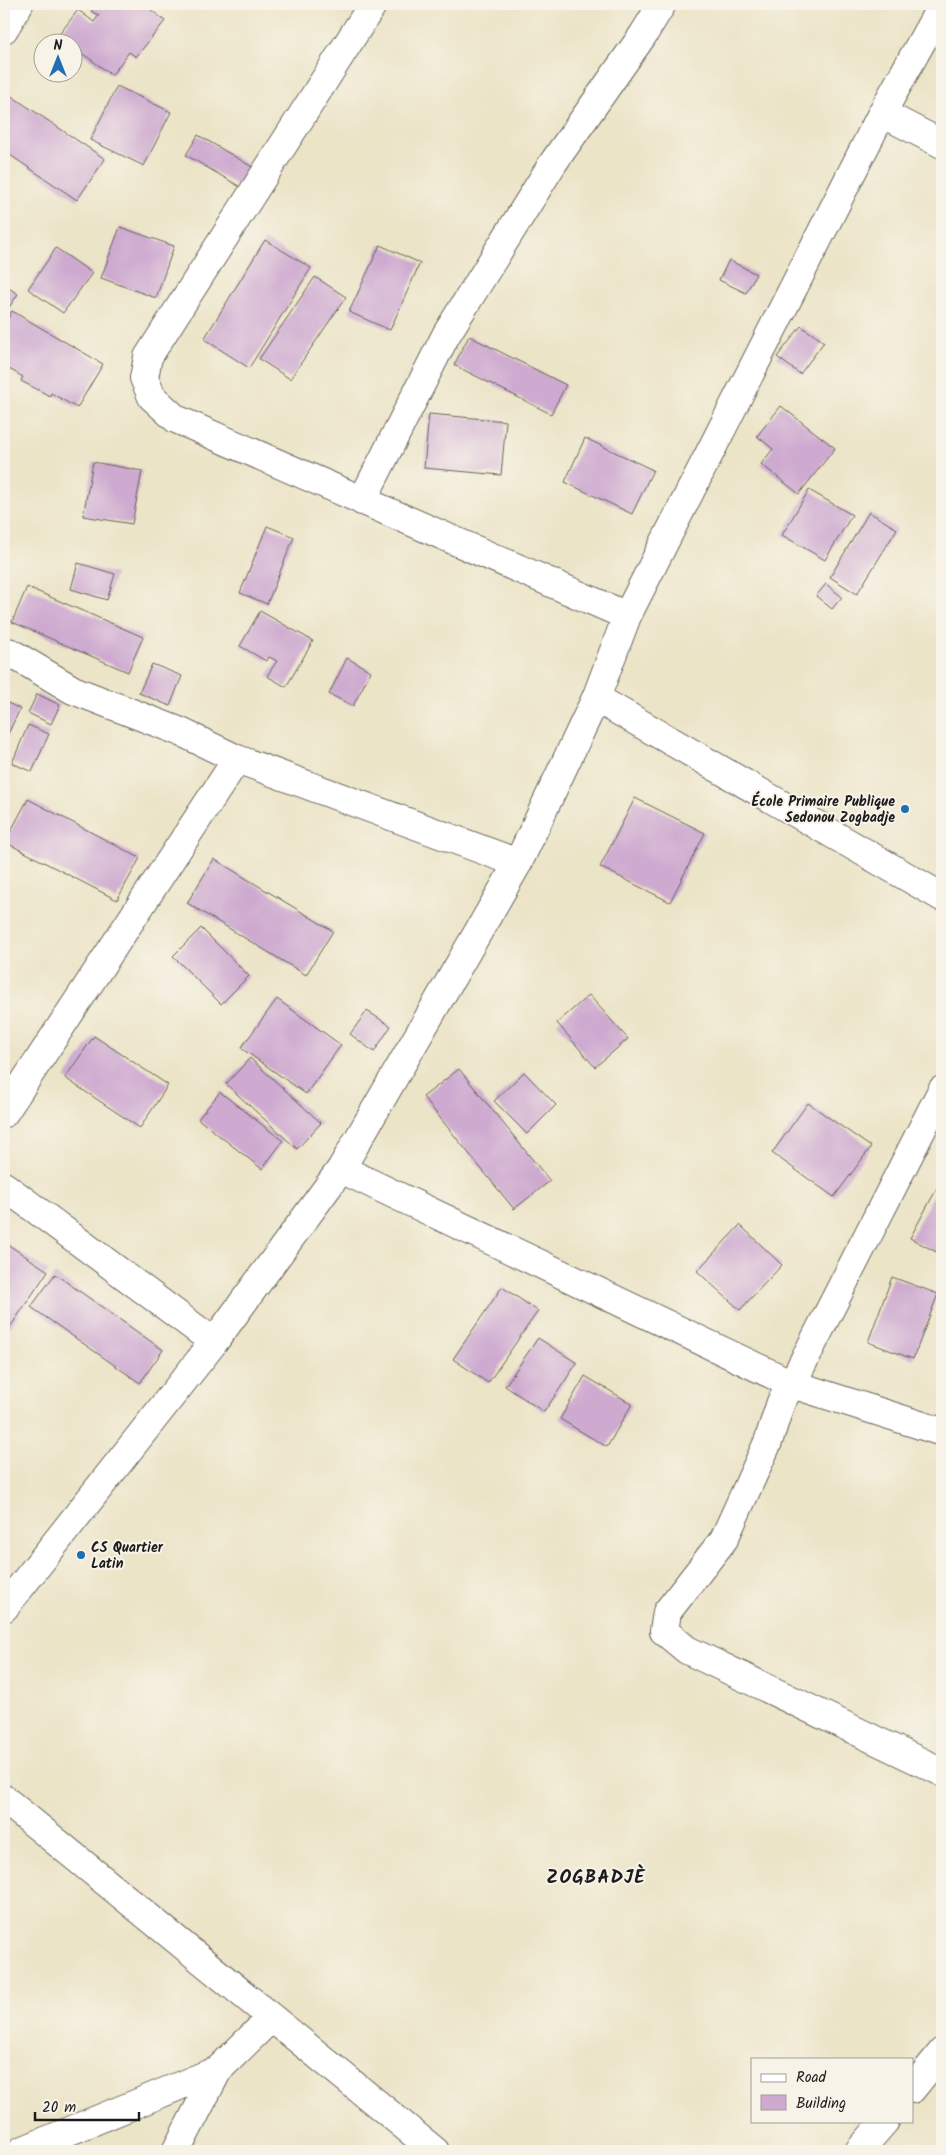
<svg xmlns="http://www.w3.org/2000/svg" width="946" height="2155" font-family="Kalam,sans-serif">
  <style>
    .building { fill: #ceaad0 }
    .lines { fill: none; stroke-linecap: round; stroke-linejoin: round }
    .street-casing { stroke: #656258; stroke-width: 30 }
    .street { stroke: #fff; stroke-width: 28 }
    .poi-dot { fill: #1f6fb2; stroke: #f7f3e8; stroke-width: 2 }
    .labels { text-anchor: middle; stroke-width: 4; stroke-linejoin: round; paint-order: stroke }
    .poi-label { font-size: 14px; font-weight: bold; fill: #1c1c1c; stroke: #f7f3e8; text-anchor: end }
    .district-label { font-size: 19px; font-weight: bold; letter-spacing: 1px; fill: #1c1c1c; stroke: #f7f3e8 }
  </style>
  <rect width="100%" height="100%" fill="#f7f3e8"/>
  <filter id="ink" filterUnits="userSpaceOnUse"><feTurbulence type="fractalNoise" baseFrequency=".02" numOctaves="2"/><feDisplacementMap in="SourceGraphic" scale="10" xChannelSelector="R" yChannelSelector="G"/><feConvolveMatrix kernelMatrix="1 2 1 2 8 2 1 2 1" color-interpolation-filters="sRGB"/></filter>
  <filter id="wash" filterUnits="userSpaceOnUse"><feTurbulence type="fractalNoise" baseFrequency=".0096" numOctaves="4" result="noise"/><feDisplacementMap in="SourceGraphic" scale="20" xChannelSelector="R" yChannelSelector="G"/><feGaussianBlur stdDeviation="1.12" result="paint"/><feColorMatrix in="noise" values="0 0 0 0 0 0 0 0 0 0 0 0 0 0 0 0 0 1.4 0 .05"/><feComposite in="paint" operator="in"/></filter>
  <g filter="url(#wash)">
    <rect width="100%" height="100%" fill="#ece4c7"/>
    <g id="blocks">
      <path class="building" d="M91,4H144L165,21L136,57L129,52L112,75L72,46V42H67L58,36L78,10L94,22L99,15L92,12Z
        M117,86L171,112L144,166L90,140Z
        M4,91L105,159L77,200L4,151Z
        M198,135L254,168L242,188L186,155Z
        M120,227L174,246L156,298L101,278Z
        M265,240L311,268L249,368L204,339Z
        M380,245L420,263L390,330L349,312Z
        M56,248L92,273L63,313L28,289Z
        M729,260L756,274L746,293L719,280Z
        M315,277L346,297L290,379L259,359Z
        M4,285L18,294L4,315Z
        M12,311L103,364L77,408L51,393L50,396L21,381L23,377L4,366V326Z
        M801,326L824,342L800,374L777,357Z
        M469,336L566,385L551,414L454,365Z
        M781,406L835,448L799,494L761,464L773,449L757,436Z
        M429,414L506,421L501,475L424,468Z
        M585,438L653,470L632,514L565,482Z
        M93,462L142,471L132,524L83,516Z
        M809,490L852,515L825,560L782,535Z
        M869,512L897,529L857,594L830,577Z
        M267,526L294,537L267,604L240,593Z
        M78,563L115,574L107,600L71,589Z
        M826,584L842,597L832,609L816,596Z
        M27,587L143,637L128,672L12,622Z
        M260,611L313,641L286,687L267,676L277,661L269,657L266,661L240,646Z
        M347,658L371,671L353,706L329,694Z
        M152,664L182,676L170,706L139,693Z
        M37,694L60,705L51,724L28,713Z
        M4,701L20,709L4,742Z
        M28,725L49,734L32,772L12,763Z
        M635,798L705,833L670,902L600,867Z
        M28,799L140,858L117,900L5,842Z
        M214,859L333,931L306,975L187,903Z
        M201,928L249,976L221,1004L173,956Z
        M589,995L628,1039L595,1067L557,1023Z
        M277,999L341,1045L306,1094L241,1048Z
        M367,1011L391,1026L374,1052L350,1034Z
        M94,1036L168,1085L140,1128L65,1078Z
        M250,1058L321,1123L297,1149L226,1084Z
        M459,1069L550,1181L514,1209L423,1097Z
        M524,1072L556,1105L527,1134L494,1101Z
        M220,1092L283,1141L262,1169L198,1119Z
        M808,1103L871,1147L834,1197L772,1153Z
        M942,1179V1255L910,1238Z
        M740,1225L782,1265L740,1310L697,1271Z
        M4,1242L48,1271L4,1336Z
        M55,1274L163,1350L140,1383L31,1307Z
        M892,1277L938,1294L913,1359L868,1342Z
        M502,1287L538,1311L488,1383L453,1359Z
        M538,1338L577,1363L544,1412L505,1386Z
        M585,1376L632,1404L607,1447L560,1419Z"/>
    </g>
  </g>
  <g filter="url(#ink)">
    <use href="#blocks" fill-opacity="0" stroke="#656258" stroke-width="1"/>
    <g class="lines">
      <g class="street-casing">
        <path id="street" d="M373,4L148,357L144,378L152,397L176,419L627,616
          M4,29L19,4
          M882,113L942,144
          M362,501L446,335L553,163L643,35L662,4
          M4,651L11,653L73,690L181,732L237,759L518,863
          M596,698L942,897
          M942,1090L792,1384L781,1402L768,1442L724,1539L667,1612L664,1631L687,1650L942,1772
          M4,1113L237,759
          M341,1169L792,1384L942,1432
          M4,1186L214,1342
          M4,1608L214,1342L341,1169L518,863L596,698L627,616L882,113L942,5
          M4,1799L435,2151
          M912,2089L942,2052
          M21,2151L218,2070L271,2018
          M176,2151L218,2070
          M859,2151L885,2121"/>
      </g>
      <use href="#street" class="street"/>
    </g>
  </g>
  <g class="poi-dot">
    <circle cx="905" cy="809" r="5"/>
    <circle cx="81" cy="1555" r="5"/>
  </g>
  <g class="labels">
    <g class="poi-label">
      <text x="895" y="806">École Primaire Publique<tspan x="895" dy="16">Sedonou Zogbadje</tspan></text>
      <text x="91" y="1552" text-anchor="start">CS Quartier<tspan x="91" dy="16">Latin</tspan></text>
    </g>
    <g class="district-label">
      <text x="596" y="1883">ZOGBADJÈ</text>
    </g>
  </g>
  <rect width="946" height="2155" fill="none" stroke="#f7f3e8" stroke-width="20"/>
  <rect x="751" y="2058" width="162" height="65" fill="#f7f3e8" stroke="#9f9d96"/>
  <rect x="761" y="2074" width="25" height="8" fill="#ffffff" stroke="#9f9d96"/>
  <text x="796" y="2082" font-size="15" fill="#1c1c1c">Road</text>
  <rect x="761" y="2095" width="25" height="15" fill="#ceaad0" stroke="#9f9d96"/>
  <text x="796" y="2108" font-size="15" fill="#1c1c1c">Building</text>
  <g transform="translate(58 58)"><circle r="24" fill="#f7f3e8" stroke="#9f9d96"/>
  <path d="M0-4L9 19L0 12L-9 19Z" fill="#1f6fb2"/>
  <text y="-8" font-size="14" font-weight="bold" text-anchor="middle" fill="#1c1c1c">N</text>
  </g>
  <path d="M35 2112v8h104v-8" fill="none" stroke="#1c1c1c" stroke-width="2.5"/>
  <text x="42" y="2112" font-size="15" fill="#1c1c1c" stroke="#f7f3e8" stroke-width="4" paint-order="stroke">20 m</text>
</svg>
